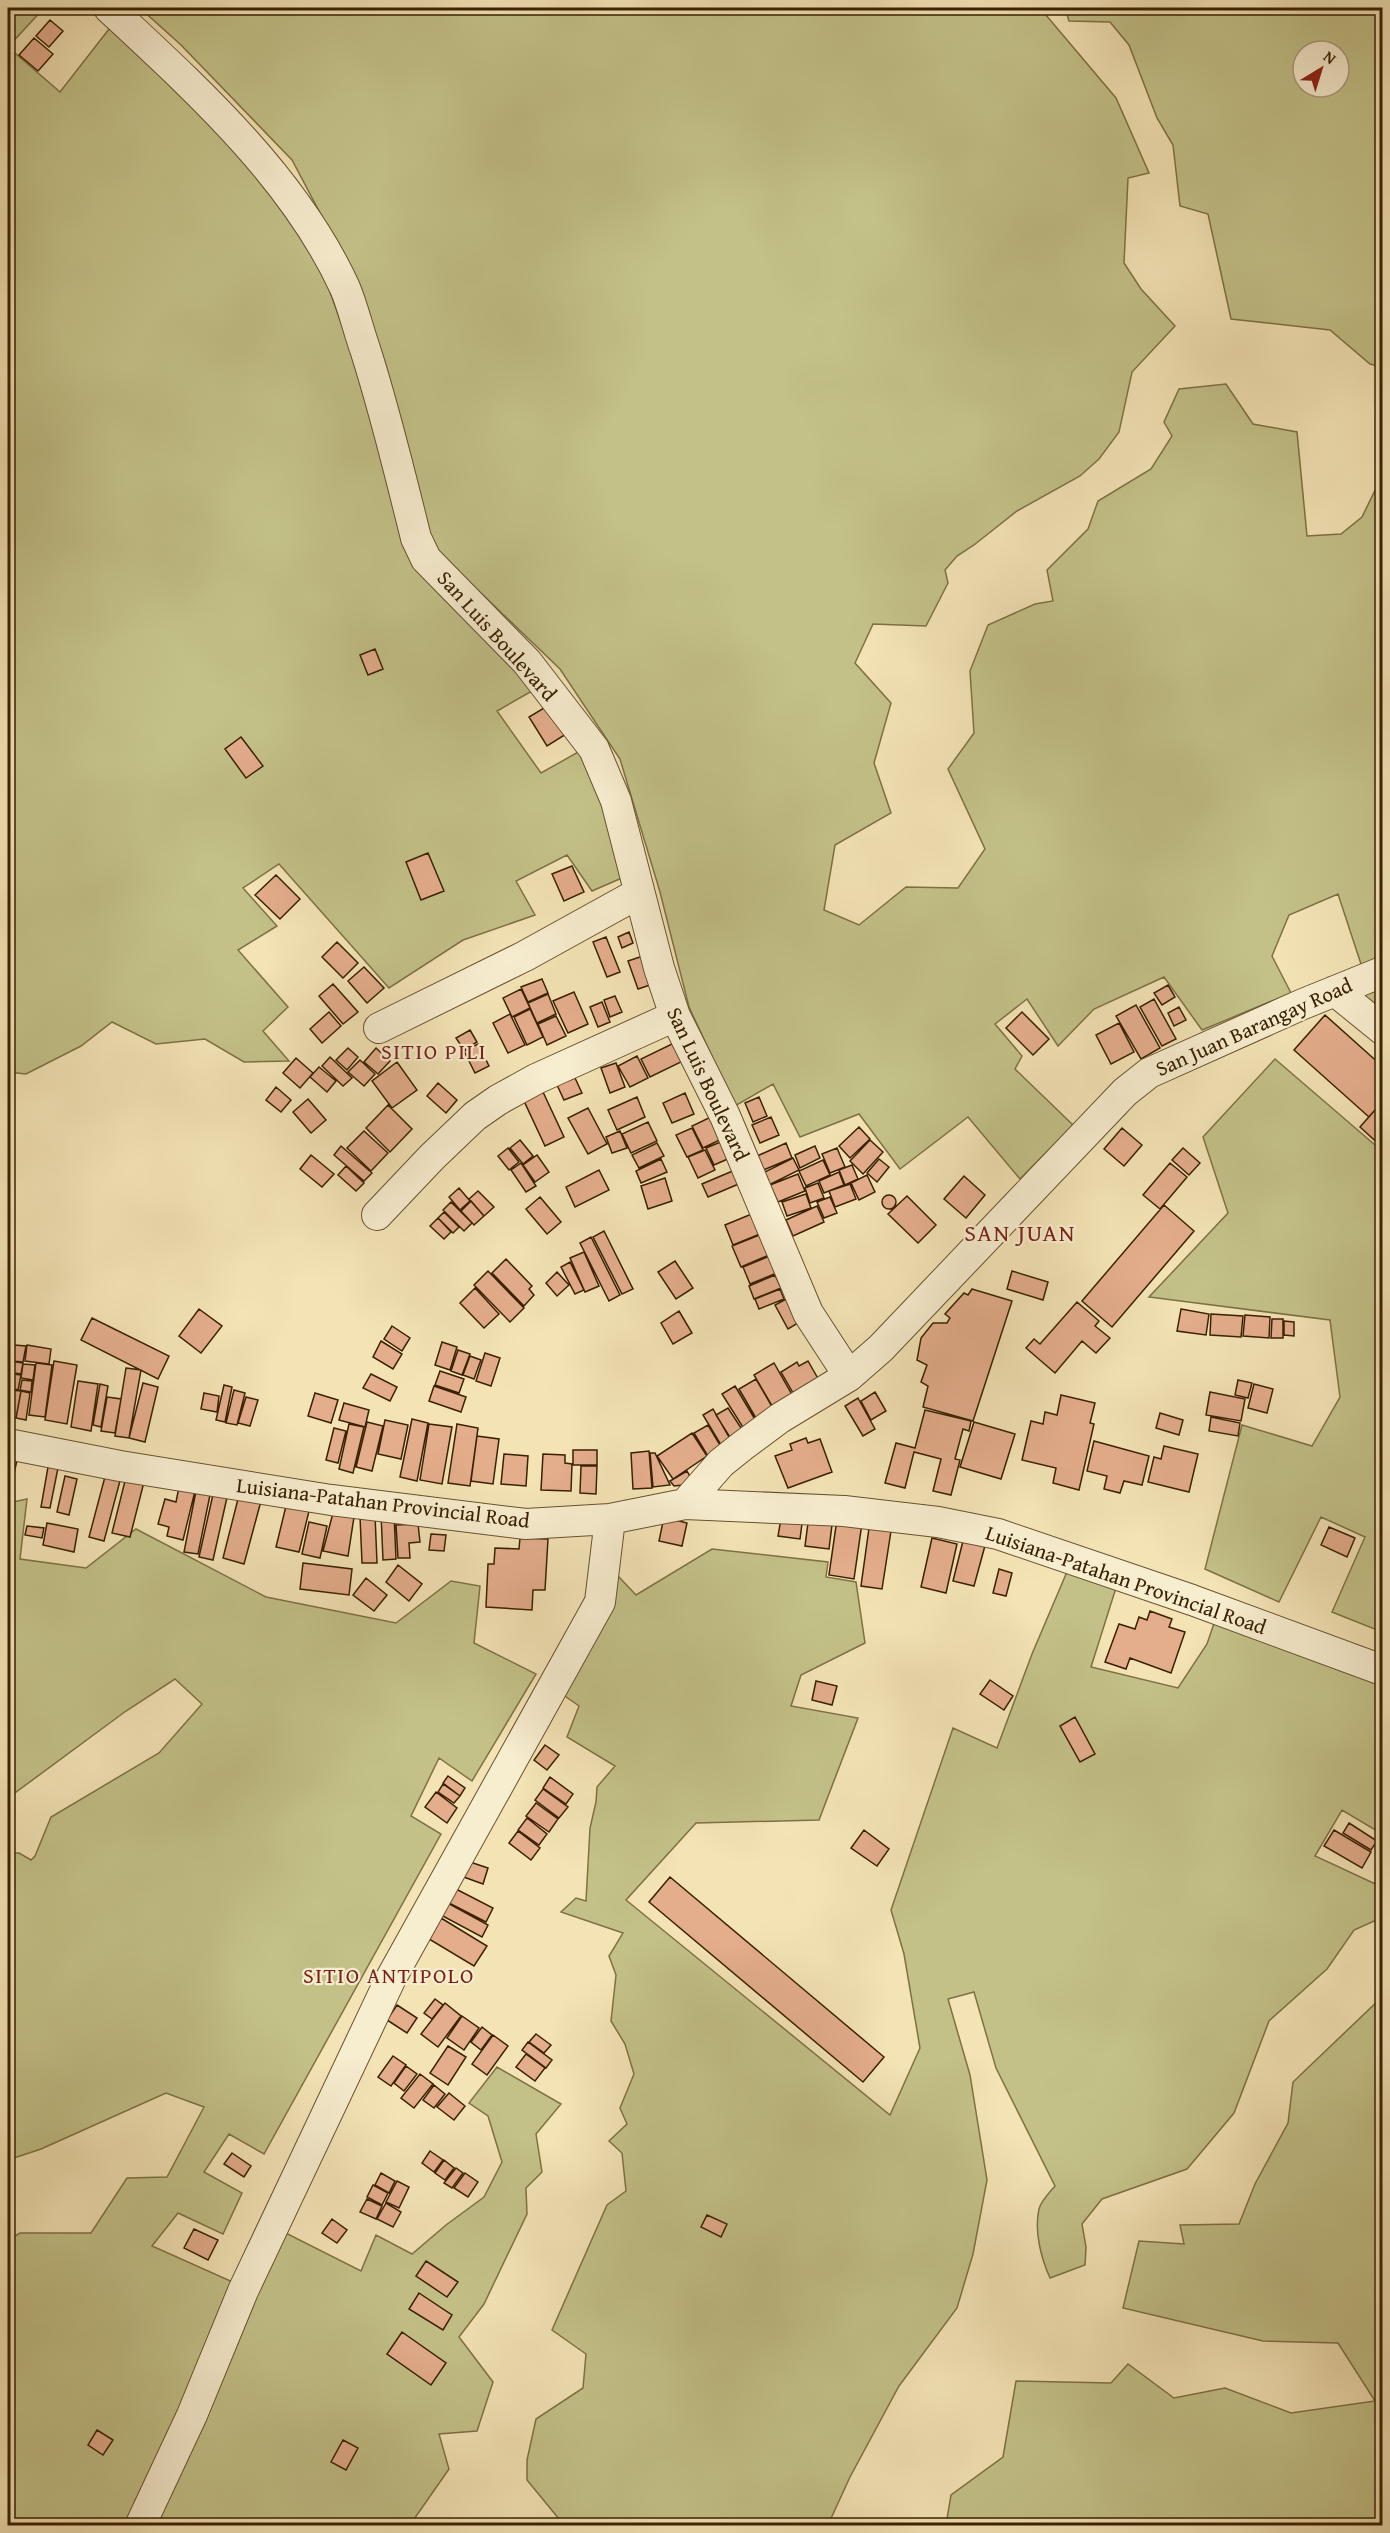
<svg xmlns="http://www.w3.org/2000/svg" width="1390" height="2533" font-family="'Gentium Book Plus',serif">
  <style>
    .green { fill: #c3c188; stroke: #7e7144; stroke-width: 1.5; fill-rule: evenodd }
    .building { fill: #e4ad8c; stroke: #392101; stroke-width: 1.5 }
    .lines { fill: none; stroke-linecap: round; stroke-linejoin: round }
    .minor-casing { stroke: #68522e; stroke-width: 32 }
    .minor { stroke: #f7edcf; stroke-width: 30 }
    .labels { text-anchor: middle; stroke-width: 4.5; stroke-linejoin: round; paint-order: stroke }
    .street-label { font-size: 21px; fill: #392101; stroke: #f7edcf }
    .neighbourhood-label { font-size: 22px; letter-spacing: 1.5px; fill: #7a1f14; stroke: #f7edcf }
    .quarter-label { font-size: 24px; letter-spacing: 1.5px; fill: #7a1f14; stroke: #f7edcf }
  </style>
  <rect width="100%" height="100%" fill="#f3e3b5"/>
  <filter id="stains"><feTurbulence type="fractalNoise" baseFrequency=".00333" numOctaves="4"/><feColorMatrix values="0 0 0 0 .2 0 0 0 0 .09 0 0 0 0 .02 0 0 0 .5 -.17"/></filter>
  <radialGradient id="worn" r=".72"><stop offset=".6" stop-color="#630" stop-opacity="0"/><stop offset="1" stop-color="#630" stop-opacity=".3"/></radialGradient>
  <path class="green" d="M8,8H44L8,47L60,92L120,15L264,164L326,281L358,370L417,564L546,683L497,711L541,773L587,747L631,874L592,891L567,855L516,881L535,915L463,940L389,988L279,864L243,888L277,926L238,950L288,1007L263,1031L289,1061L244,1062L205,1039L156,1044L112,1022L81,1046L26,1074L8,1072Z
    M140,8H925L928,12L941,8H1040L1116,98L1149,173L1128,178L1124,263L1141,289L1175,326L1132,372L1119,432L1099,459L1080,476L1017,511L974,545L957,556L945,570L948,583L926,626L873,624L855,663L891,703L874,763L891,813L835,845L824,910L859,925L906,887L958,888L985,849L948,769L974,733L970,671L988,625L1035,604L1053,601L1047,570L1088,529L1098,501L1151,469L1172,436L1164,422L1179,389L1226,384L1253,424L1297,432L1307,536L1341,534L1362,517L1382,476V1035L1345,1002L1361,964L1338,894L1289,915L1272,956L1291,993L1202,1030L1164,977L1094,1009L1058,1046L1027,999L995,1024L1022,1056L1015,1069L1073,1125L1020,1179L968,1117L900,1169L859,1114L800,1137L773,1084L735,1106L689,1007L660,892L620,759L560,669L432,546L346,262L292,160L181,45Z
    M1065,8H1382V367L1370,364L1330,330L1231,319L1208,214L1180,206L1173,145L1157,118L1129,45L1110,22L1069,21ZM1303,51H1339V87H1303Z
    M1275,1059L1382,1151V1632L1332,1612L1365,1537L1321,1517L1279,1602L1205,1569L1242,1425L1312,1446L1340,1397L1330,1320L1149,1297L1228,1213L1203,1137Z
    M27,1499L20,1559L86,1568L136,1529L266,1597L396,1623L451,1581L480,1586L474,1643L536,1674L472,1781L439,1758L411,1816L441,1834L264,2154L229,2134L204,2172L242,2193L223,2234L178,2213L152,2246L237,2284L260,2220L361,2271L376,2235L412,2254L446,2225L484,2197L502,2162L488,2116L469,2103L497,2067L561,2104L536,2134L542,2172L526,2188L527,2214L484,2304L459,2337L493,2382L477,2431L439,2434L449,2469L412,2522L414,2525H8V2240L20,2233H91L127,2178L167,2177L204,2107L166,2093L41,2149L8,2160V1853H19L31,1860L35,1856L51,1817L159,1753L202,1704L175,1679L126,1711L8,1798V1503Z
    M712,1549L828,1562L826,1577L856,1582L865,1643L801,1675L791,1706L858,1718L819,1820L696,1823L626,1900L890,2115L920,2048L904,1954L891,1910L953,1728L997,1748L1032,1654L1075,1553L1121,1572L1091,1667L1178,1688L1207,1644L1222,1600L1382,1659V1834L1342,1810L1315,1856L1382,1887L1381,1918L1354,1930L1327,1969L1269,2021L1234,2113L1187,2169L1102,2199L1082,2224L1086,2247L1085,2265L1050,2278C1041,2258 1034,2231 1039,2209C1041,2201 1050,2192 1055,2186L996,2068L974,1992L948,1999L970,2075L987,2180L973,2254L957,2308L899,2386L850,2477L828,2525H557L559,2519L527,2480V2460L536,2419L583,2388L586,2354L552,2330L607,2205L626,2191L622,2153L609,2141L627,2124L620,2108L634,2074L625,2044L611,2021L616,1975L609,1956L623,1933L561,1912L576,1898L586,1901L590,1828L596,1802L597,1787L615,1766L567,1737L579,1706L545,1682L603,1560L636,1595Z
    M1382,1997V2525H946L951,2495L1003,2457L1016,2381L1111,2383L1128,2364L1174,2398L1225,2388L1291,2413L1375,2401L1338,2343L1263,2341L1123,2308L1139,2241L1184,2244L1180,2225L1239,2224L1255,2184L1288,2123L1293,2082Z"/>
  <path class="building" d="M50,20L63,31L49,47L36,36Z
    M34,38L53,54L38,71L19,55Z
    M375,649L383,669L368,675L360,655Z
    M554,702L571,731L547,746L529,717Z
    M241,737L263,766L246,778L225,749Z
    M428,853L444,891L421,900L406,862Z
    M572,866L584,892L564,901L552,874Z
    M276,875L300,899L280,919L255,895Z
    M629,932L633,943L622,948L618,937Z
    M606,937L620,972L607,977L593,942Z
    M337,942L358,963L343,978L322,957Z
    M646,955L656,983L638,989L628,961Z
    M364,967L384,988L367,1003L348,981Z
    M542,979L548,993L528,1002L521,987Z
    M333,984L358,1012L343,1024L319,996Z
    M1168,985L1175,997L1162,1005L1154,993Z
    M521,989L530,1008L512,1017L503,998Z
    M574,992L588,1024L568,1033L553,1001Z
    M548,994L556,1014L537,1023L528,1003Z
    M615,996L622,1012L610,1017L604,1000Z
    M1154,999L1176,1039L1162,1046L1140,1007Z
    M602,1002L610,1022L598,1027L590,1007Z
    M1136,1005L1160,1048L1141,1059L1116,1016Z
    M1179,1007L1186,1020L1174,1026L1168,1013Z
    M530,1009L543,1037L527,1045L514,1017Z
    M329,1012L341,1026L322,1043L310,1029Z
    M1022,1012L1049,1039L1033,1055L1006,1028Z
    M510,1014L525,1045L508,1053L493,1023Z
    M1325,1015L1382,1066V1102L1369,1117L1294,1050Z
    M556,1016L566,1036L547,1045L538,1024Z
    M1119,1023L1134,1052L1111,1064L1096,1035Z
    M470,1030L477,1042L464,1050L456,1038Z
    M674,1043L683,1061L650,1077L641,1059Z
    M478,1044L489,1066L475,1073L464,1051Z
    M348,1048L358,1057L347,1070L336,1060Z
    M376,1048L390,1061L378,1074L364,1062Z
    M637,1056L648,1078L630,1087L618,1066Z
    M330,1057L352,1078L343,1086L322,1066Z
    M296,1058L313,1073L300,1088L283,1073Z
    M360,1060L375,1074L364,1086L348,1072Z
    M397,1062L417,1090L392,1108L372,1081Z
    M616,1063L625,1087L610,1093L601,1068Z
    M319,1067L336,1081L327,1092L310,1077Z
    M575,1078L582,1093L564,1100L557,1085Z
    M438,1083L457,1100L446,1113L427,1096Z
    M276,1087L291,1100L281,1112L266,1100Z
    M543,1092L564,1137L545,1146L524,1101Z
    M685,1093L694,1114L672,1123L663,1103Z
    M637,1097L645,1117L617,1130L608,1110Z
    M759,1097L767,1116L753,1122L745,1103Z
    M308,1099L326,1120L311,1133L293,1112Z
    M1382,1102V1147L1360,1127Z
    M388,1105L412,1129L390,1152L366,1128Z
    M588,1108L607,1144L588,1154L568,1118Z
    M717,1114L728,1136L703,1148L692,1126Z
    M771,1117L779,1135L760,1143L752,1125Z
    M648,1122L657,1141L631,1153L622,1134Z
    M859,1127L870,1139L850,1158L839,1146Z
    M692,1128L703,1150L687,1157L676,1135Z
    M1122,1128L1142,1145L1124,1166L1104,1149Z
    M364,1131L388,1153L371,1171L347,1148Z
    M620,1131L627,1148L612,1153L606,1137Z
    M520,1140L533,1156L523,1164L510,1148Z
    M870,1140L883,1152L863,1174L850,1161Z
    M723,1141L730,1158L714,1165L706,1148Z
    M657,1143L664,1156L639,1168L632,1155Z
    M786,1143L792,1158L761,1171L755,1157Z
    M341,1146L372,1173L364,1181L334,1155Z
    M815,1146L820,1158L800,1168L795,1155Z
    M508,1148L519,1162L509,1170L498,1156Z
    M837,1148L845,1167L830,1173L822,1154Z
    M1183,1148L1200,1163L1189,1175L1172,1160Z
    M705,1150L715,1170L698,1178L688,1157Z
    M311,1155L334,1174L322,1187L300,1169Z
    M537,1155L549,1172L535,1182L523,1165Z
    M793,1158L799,1170L767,1186L761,1174Z
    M661,1159L667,1172L641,1183L636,1171Z
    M879,1159L889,1167L877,1182L867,1173Z
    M823,1160L830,1175L806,1186L799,1171Z
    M521,1163L536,1186L526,1192L511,1170Z
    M1170,1163L1187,1177L1160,1209L1143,1195Z
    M852,1165L858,1179L845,1185L839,1170Z
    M346,1166L364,1183L356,1191L338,1175Z
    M742,1167L748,1180L708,1197L702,1184Z
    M599,1170L609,1190L575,1207L566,1187Z
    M839,1172L844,1185L824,1193L819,1181Z
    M798,1174L805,1191L778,1202L770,1185Z
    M867,1175L875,1192L859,1200L851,1183Z
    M964,1176L985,1195L966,1218L944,1199Z
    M665,1178L672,1201L648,1209L641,1186Z
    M818,1183L824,1198L810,1203L805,1188Z
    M850,1184L856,1199L835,1207L829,1191Z
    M459,1188L470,1201L460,1210L449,1197Z
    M478,1191L494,1207L484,1216L469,1199Z
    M806,1194L811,1208L787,1216L782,1202Z
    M882 1202a7 7 0 1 1 14 0a7 7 0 1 1-14 0Z
    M907,1196L936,1225L918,1243L888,1214Z
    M540,1197L561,1222L547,1234L526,1209Z
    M830,1197L837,1213L824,1218L817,1202Z
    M471,1201L484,1216L474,1225L461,1211Z
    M451,1202L472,1223L464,1231L443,1210Z
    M1164,1205L1194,1231L1112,1327L1082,1301Z
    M817,1206L824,1222L793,1236L786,1220Z
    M759,1211L767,1231L733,1245L725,1225Z
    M444,1212L459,1227L453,1233L438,1218Z
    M438,1218L451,1232L444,1239L430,1226Z
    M604,1231L633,1289L622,1294L593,1237Z
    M767,1232L776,1252L741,1267L732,1246Z
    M591,1237L620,1295L609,1301L580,1243Z
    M584,1252L599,1286L585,1292L570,1258Z
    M777,1253L784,1270L750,1284L743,1267Z
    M506,1259L532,1286L529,1289L534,1295L524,1306L492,1273Z
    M675,1261L693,1288L676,1299L658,1272Z
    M570,1262L584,1290L575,1294L561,1267Z
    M488,1271L524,1308L510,1322L474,1285Z
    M1012,1271L1048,1282L1043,1300L1007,1289Z
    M557,1272L569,1285L557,1296L546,1283Z
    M775,1275L781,1288L754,1299L749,1286Z
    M475,1288L499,1314L484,1328L460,1303Z
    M780,1289L784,1299L759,1309L755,1299Z
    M972,1289L1012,1301L973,1421L923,1407L928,1386L921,1382L927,1365L917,1360L921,1338L933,1323H947L950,1318L945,1314L964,1293L968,1295Z
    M790,1297L803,1320L788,1329L775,1305Z
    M1077,1302L1099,1321L1095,1326L1110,1338L1096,1353L1082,1341L1055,1373L1026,1348L1034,1339L1040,1344Z
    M199,1309L222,1326L201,1353L179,1336Z
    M1181,1309L1209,1314L1206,1335L1177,1331Z
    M679,1311L692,1333L673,1344L661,1323Z
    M1211,1314L1243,1316L1241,1337L1210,1335Z
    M1245,1315L1270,1317L1269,1338L1243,1336Z
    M92,1318L169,1356L158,1379L81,1340Z
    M1272,1319H1283V1338H1271Z
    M1284,1321L1294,1322V1336L1284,1335Z
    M392,1326L410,1338L402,1351L384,1339Z
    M381,1341L402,1354L393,1369L373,1357Z
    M442,1342L457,1347L450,1370L435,1365Z
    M14,1345L26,1346L23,1362L12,1361Z
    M27,1345L51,1349L49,1364L25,1361Z
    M458,1350L470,1354L462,1375L451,1371Z
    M485,1353L500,1358L491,1386L476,1381Z
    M470,1356L481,1360L474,1379L463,1375Z
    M9,1361L23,1363L21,1374L8,1372Z
    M54,1361L77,1365L67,1424L45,1420Z
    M808,1361L820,1382L796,1398L781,1372L797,1362L799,1366Z
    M36,1363L52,1365L45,1417L29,1415Z
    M774,1363L795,1400L775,1411L754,1375Z
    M23,1364L35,1365L33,1380L21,1378Z
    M126,1368L141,1370L129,1438L115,1436Z
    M440,1371L464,1379L459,1393L435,1385Z
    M13,1374L21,1375L18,1390L10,1388Z
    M371,1374L397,1387L390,1401L363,1388Z
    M756,1379L774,1410L757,1420L739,1389Z
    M22,1380L32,1381L31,1392L20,1390Z
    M1238,1380L1252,1383L1248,1398L1235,1395Z
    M78,1381L98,1384L91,1431L71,1427Z
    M143,1383L158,1387L145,1442L129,1438Z
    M100,1384L108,1386L101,1427L93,1425Z
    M1254,1384L1273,1389L1267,1413L1248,1408Z
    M224,1385L232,1387L225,1422L216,1420Z
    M434,1386L466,1397L461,1412L429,1401Z
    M735,1386L756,1421L744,1429L722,1394Z
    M10,1390L21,1391L16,1418L8,1417Z
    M234,1390L245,1393L237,1425L226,1423Z
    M21,1391L30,1393L26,1420L16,1418Z
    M875,1392L886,1411L871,1420L861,1401Z
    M1210,1392L1245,1399L1241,1421L1206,1415Z
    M204,1393L219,1396L217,1412L201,1409Z
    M315,1393L338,1400L331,1423L308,1416Z
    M1061,1395L1095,1403L1090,1423L1094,1424L1079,1490L1053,1483L1056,1468L1022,1460L1031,1421L1043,1424L1045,1412L1057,1415Z
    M107,1397L121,1399L115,1433L101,1431Z
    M246,1397L258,1400L250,1426L238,1423Z
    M858,1398L875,1429L863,1436L845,1406Z
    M344,1403L369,1410L365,1427L339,1420Z
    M728,1408L743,1431L731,1439L716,1415Z
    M713,1409L730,1439L721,1445L703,1415Z
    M925,1410L971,1421L969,1431L963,1429L955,1459L960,1460L951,1495L933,1491L941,1459L914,1452L905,1488L885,1483L896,1443L915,1448Z
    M1160,1413L1183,1420L1179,1435L1156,1428Z
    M1211,1417L1240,1423L1238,1436L1209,1431Z
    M412,1419L428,1423L417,1481L400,1477Z
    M385,1420L408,1425L401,1459L378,1454Z
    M367,1422L383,1426L372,1471L356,1467Z
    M974,1422L1015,1434L1001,1479L960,1467Z
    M349,1424L364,1427L353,1473L339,1469Z
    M429,1424L452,1427L442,1484L420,1480Z
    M457,1424L478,1428L470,1486L448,1483Z
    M708,1425L723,1450L709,1458L694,1433Z
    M334,1428L346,1431L338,1463L326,1460Z
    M692,1433L707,1456L673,1479L657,1456Z
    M477,1436L499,1439L493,1484L471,1481Z
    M806,1438L808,1443L820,1439L832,1472L788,1488L775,1456L792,1450L790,1444Z
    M1094,1441L1149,1456L1142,1485L1124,1481L1120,1493L1104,1489L1107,1476L1087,1471Z
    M1164,1446L1198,1454L1189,1492L1148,1482L1154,1457L1161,1459Z
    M573,1450H597V1465H573Z
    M649,1451L652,1488L633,1489L631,1453Z
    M650,1453H655L670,1485L653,1487Z
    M8,1454L18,1456L9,1495L8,1494Z
    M504,1454L528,1456L526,1486L501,1484Z
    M543,1454L565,1455V1463L572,1464L571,1491L541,1490Z
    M581,1466H597L596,1494L580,1493Z
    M48,1467L58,1468L50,1508L41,1507Z
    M687,1471L692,1480L683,1485L674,1486L670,1481Z
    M106,1473L121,1477L104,1541L89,1537Z
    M127,1473L145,1478L130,1537L112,1533Z
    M65,1476L77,1479L69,1515L57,1512Z
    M197,1486L211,1490L198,1554L184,1552Z
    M179,1487L195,1491L183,1540L167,1536L169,1527L158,1524L165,1499L176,1502Z
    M214,1490L228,1493L213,1560L199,1557Z
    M239,1495L261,1501L244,1564L223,1558Z
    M287,1502L310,1507L299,1552L276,1547Z
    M333,1513L354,1517L348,1556L323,1551Z
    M394,1513L396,1559L383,1560L381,1514Z
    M782,1513L803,1516L800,1539L778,1536Z
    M375,1515L377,1563H362L360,1516Z
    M809,1515L833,1517L829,1549L805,1546Z
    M664,1517L687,1523L682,1546L659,1541Z
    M837,1519L862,1523L854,1579L829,1575Z
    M309,1522L327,1526L320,1558L302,1554Z
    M47,1523L78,1529L74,1552L43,1545Z
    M418,1524L420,1542L409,1543L410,1558H398L396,1525Z
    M27,1526L44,1528L42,1538L25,1535Z
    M1329,1527L1355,1538L1347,1557L1321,1545Z
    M869,1528L891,1531L882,1589L861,1586Z
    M431,1534L446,1535L444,1551L429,1550Z
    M964,1537L986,1542L974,1586L953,1581Z
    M520,1538L548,1539L545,1590H533L532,1610L486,1607L488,1564H494L495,1548L519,1549Z
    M932,1538L957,1544L946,1593L921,1587Z
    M303,1563L352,1569L349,1595L300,1589Z
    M398,1565L422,1584L409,1601L386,1582Z
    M999,1569L1012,1573L1006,1596L993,1593Z
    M366,1578L387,1595L374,1611L353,1595Z
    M1150,1611L1172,1619L1169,1627L1185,1632L1171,1673L1130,1658L1126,1669L1105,1662L1119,1624L1135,1629L1139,1617L1147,1620Z
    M990,1680L1013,1696L1004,1710L980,1694Z
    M816,1681L837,1686L832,1705L812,1700Z
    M1075,1717L1095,1754L1080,1762L1060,1726Z
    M545,1745L559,1755L547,1770L534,1760Z
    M448,1776L465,1788L460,1796L443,1783Z
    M550,1777L573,1794L566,1804L543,1788Z
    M443,1784L460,1796L454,1803L438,1792Z
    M543,1789L568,1807L559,1818L535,1800Z
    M436,1792L457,1808L447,1823L425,1807Z
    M536,1803L558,1819L549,1832L526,1816Z
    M527,1818L547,1834L539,1845L518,1830Z
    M1349,1823L1377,1841L1371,1850L1343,1833Z
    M864,1830L889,1849L877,1866L851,1848Z
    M1334,1830L1371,1852L1362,1868L1324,1846Z
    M518,1831L540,1848L531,1860L509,1843Z
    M467,1861L488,1868L483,1884L461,1876Z
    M670,1877L884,2057L863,2082L649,1902Z
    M454,1888L493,1908L486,1922L447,1902Z
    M446,1902L488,1925L482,1937L439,1914Z
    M441,1918L487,1946L474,1966L429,1939Z
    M435,1999L443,2005L432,2019L424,2013Z
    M445,2003L461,2016L438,2047L421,2034Z
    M397,2005L417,2018L407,2033L387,2020Z
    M462,2016L479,2028L464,2050L447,2038Z
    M482,2027L492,2035L481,2050L471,2042Z
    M536,2034L551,2045L544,2053L529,2042Z
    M493,2035L508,2046L487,2075L472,2064Z
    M528,2042L552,2060L546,2068L522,2050Z
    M448,2046L466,2057L448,2085L430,2073Z
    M526,2054L545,2068L535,2081L516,2067Z
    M393,2056L406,2065L391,2086L378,2077Z
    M406,2066L417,2074L404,2091L394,2083Z
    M420,2074L433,2084L414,2108L401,2098Z
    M434,2085L445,2094L434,2108L423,2100Z
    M449,2093L465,2106L454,2120L437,2107Z
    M430,2151L443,2160L434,2172L422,2163Z
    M232,2153L251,2166L244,2177L224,2164Z
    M444,2160L454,2168L445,2180L435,2173Z
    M456,2168L463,2173L452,2188L444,2183Z
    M381,2173L395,2181L389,2193L375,2185Z
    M465,2173L478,2182L468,2197L454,2188Z
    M397,2181L409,2187L399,2208L386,2202Z
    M373,2185L388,2193L382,2205L367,2197Z
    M367,2199L382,2206L376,2219L360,2212Z
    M386,2203L401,2212L393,2227L377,2219Z
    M707,2215L727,2224L721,2237L701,2227Z
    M332,2219L347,2230L337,2243L322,2233Z
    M194,2229L218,2240L208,2260L184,2248Z
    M426,2261L458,2282L447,2297L416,2276Z
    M419,2293L452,2315L443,2330L409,2309Z
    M402,2332L446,2363L431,2385L387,2354Z
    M97,2430L113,2440L103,2455L88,2445Z
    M343,2440L358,2448L346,2470L331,2462Z"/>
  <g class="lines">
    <g class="minor-casing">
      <path id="minor" d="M109,8C197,90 294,177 345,288C353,307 358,329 365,349C385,411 400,474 416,538L426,559L527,662L594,749L616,801L659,968L675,1016L725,1116L808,1313L849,1376
        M1335,991L1382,1029
        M379,1028L525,956L639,893
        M377,1215L432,1157L475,1116L498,1100L536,1079L675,1016
        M8,1444L120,1466L331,1500L526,1524L610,1519L685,1504L844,1511L938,1522L998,1534L1192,1600L1382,1670
        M685,1504L721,1463L741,1447L780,1418L849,1376L881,1348L1125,1092L1149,1073L1303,1004L1382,972
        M140,2526L192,2415L243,2291L391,1978L600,1602L610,1519"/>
    </g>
    <use href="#minor" class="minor"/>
  </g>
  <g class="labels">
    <g class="street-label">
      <text transform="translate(497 636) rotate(48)" y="7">San Luis Boulevard</text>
      <text transform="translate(1254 1027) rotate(-24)" y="7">San Juan Barangay Road</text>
      <text transform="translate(708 1084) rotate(65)" y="7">San Luis Boulevard</text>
      <text transform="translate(383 1503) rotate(7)" y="7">Luisiana-Patahan Provincial Road</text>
      <text transform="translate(1126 1580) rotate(19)" y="7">Luisiana-Patahan Provincial Road</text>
    </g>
    <g class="neighbourhood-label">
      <text x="434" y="1059">SITIO PILI</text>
      <text x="389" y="1983">SITIO ANTIPOLO</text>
    </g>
    <g class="quarter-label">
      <text x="1020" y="1241">SAN JUAN</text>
    </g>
  </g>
  <rect width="1390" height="2533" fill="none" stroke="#f3e3b5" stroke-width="30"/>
  <rect x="9" y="9" width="1372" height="2515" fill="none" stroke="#392101" stroke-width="3"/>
  <rect x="15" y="15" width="1360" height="2503" fill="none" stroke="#392101" stroke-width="1.5"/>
  <g transform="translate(1321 69) rotate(38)"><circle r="28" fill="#f7edcf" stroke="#ab9b7d" stroke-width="1.5"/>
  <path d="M0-4.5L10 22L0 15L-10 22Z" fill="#8f2418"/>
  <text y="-9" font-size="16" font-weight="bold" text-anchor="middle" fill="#392101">N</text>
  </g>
  <rect width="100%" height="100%" filter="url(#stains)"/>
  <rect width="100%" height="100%" fill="url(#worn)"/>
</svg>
